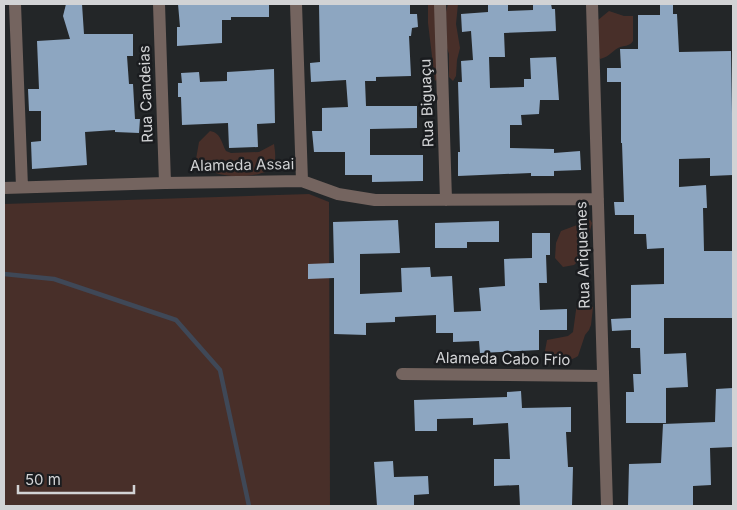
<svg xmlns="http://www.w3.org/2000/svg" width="737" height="510" font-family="Inter,sans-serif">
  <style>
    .green { fill: #482f29 }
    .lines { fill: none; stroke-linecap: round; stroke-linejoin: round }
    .stream { stroke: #3f4857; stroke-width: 4.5 }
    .building { fill: #8da6c1 }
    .minor { stroke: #74645f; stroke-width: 12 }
    .labels { text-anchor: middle; stroke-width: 5; stroke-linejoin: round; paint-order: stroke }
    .street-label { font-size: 15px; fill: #d2d3d5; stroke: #1a1c1f }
  </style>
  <rect width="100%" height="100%" fill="#232628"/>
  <path class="green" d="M428,4H437L439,77L435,81L428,23Z
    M448,4H458L456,24L460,48L457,60L456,76L453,81L449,77V54L447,48L446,12Z
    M609,11L624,16H633V41C629,47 624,45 618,48C611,52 609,57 600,59L599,57L598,20Z
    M210,131C221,133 221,142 226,151L231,153L259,152L274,144C275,152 277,160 272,167C269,172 264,172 259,174C238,178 210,178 196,159L199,142Z
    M309,194L329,202L330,506H4V204Z
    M585,216L589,218L592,223L588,238L589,244L585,254L574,265L563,267L555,258L556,243L561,231L577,225Z
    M582,302L593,307L591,325L589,330L585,335L578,356C570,361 555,366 545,362V351L547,340L568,336L573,332L577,303Z"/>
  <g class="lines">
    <path class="stream" d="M4,274L54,279L176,320L220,370L249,506"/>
  </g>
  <path class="building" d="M66,4H82L84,34H133V56H127L129,84H133L135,119H140L139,133L115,132V130L85,132L87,165L32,169L31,142L41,141V111H29L28,89H39L37,41L70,39L63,16Z
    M178,4H269V17H231V20H222V43L177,46V27H180Z
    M319,4H410V14H417L418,27L412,28L411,36H409L411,76L376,77V81H365L366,106H417V128L370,129V155H423V181L372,182V175H345V152H314L312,131H322V108L348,107L346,80L311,82L310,63L320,62Z
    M488,4H508V11L533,10V4H551L552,9H555L556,31L504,33L505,57H489L490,88L524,87V79H531L530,58L556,57L559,100H540L539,114L521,115L522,125H510V148L554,149V153L580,151L581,170L554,171V176H531V173L458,176V152H460L458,82H462L461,61L473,60L471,31L462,32L461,14L488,12Z
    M660,4H673V14H677L679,52L731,51L733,175L710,176V158L679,159V187L706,185L707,208H703L704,251H733V318H664V354L686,353L688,387L666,388V423H626V392H634L633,374H641L640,348H631V330L612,331L611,319L631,318V285L664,284V248L647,249L646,234H634V215H615L614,202H624L622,143H621V82H607V68H621L620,49H638V15H660Z
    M274,69L275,123L257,124L258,147L229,148L228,123L182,125L181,97H178V83H182L181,73L199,72L200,82L227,81V72Z
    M398,220L400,253L360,254V294L402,292L401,268L430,267L431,277L452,276L454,312L481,311L479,288L505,286L504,259L532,258V233H550V255H546L547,283H539L540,310L567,309V330H539V350L480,353L479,341L453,342V333H436V315L395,317V322L366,323V335L334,334V278L308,279V264L334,263L333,222Z
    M499,221V242H467V248H435V223Z
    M733,388V447L710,448L711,485L693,486V506H628L629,464L661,463L663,424L715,422L716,389Z
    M521,391L522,408L571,407V432H566L568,467H573L572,506H520L519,485L494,486V459H510L508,423L473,425V418L437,419V431H415L414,400L507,397V392Z
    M393,461L394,477L428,476L429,494L414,495V506H377L374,462Z"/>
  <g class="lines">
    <path class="minor" d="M15,4L22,187
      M159,4L165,183
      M296,4L302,181
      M440,4L446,200
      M592,4L607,506
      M4,188L165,183L302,181L338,194L375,200L598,199
      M402,374L603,376"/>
  </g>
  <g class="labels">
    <g class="street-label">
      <text transform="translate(146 94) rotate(-92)" y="5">Rua Candeias</text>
      <text transform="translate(427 103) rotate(-92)" y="5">Rua Biguaçu</text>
      <text transform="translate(242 165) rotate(-1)" y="5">Alameda Assai</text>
      <text transform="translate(583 255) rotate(-92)" y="5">Rua Ariquemes</text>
      <text transform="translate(503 359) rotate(1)" y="5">Alameda Cabo Frio</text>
    </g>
  </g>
  <rect width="737" height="510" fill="none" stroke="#d2d3d5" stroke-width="10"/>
  <path d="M18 485v8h116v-8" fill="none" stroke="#d2d3d5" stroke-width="2.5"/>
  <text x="25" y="485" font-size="15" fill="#d2d3d5" stroke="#1a1c1f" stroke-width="4" paint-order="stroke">50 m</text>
</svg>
